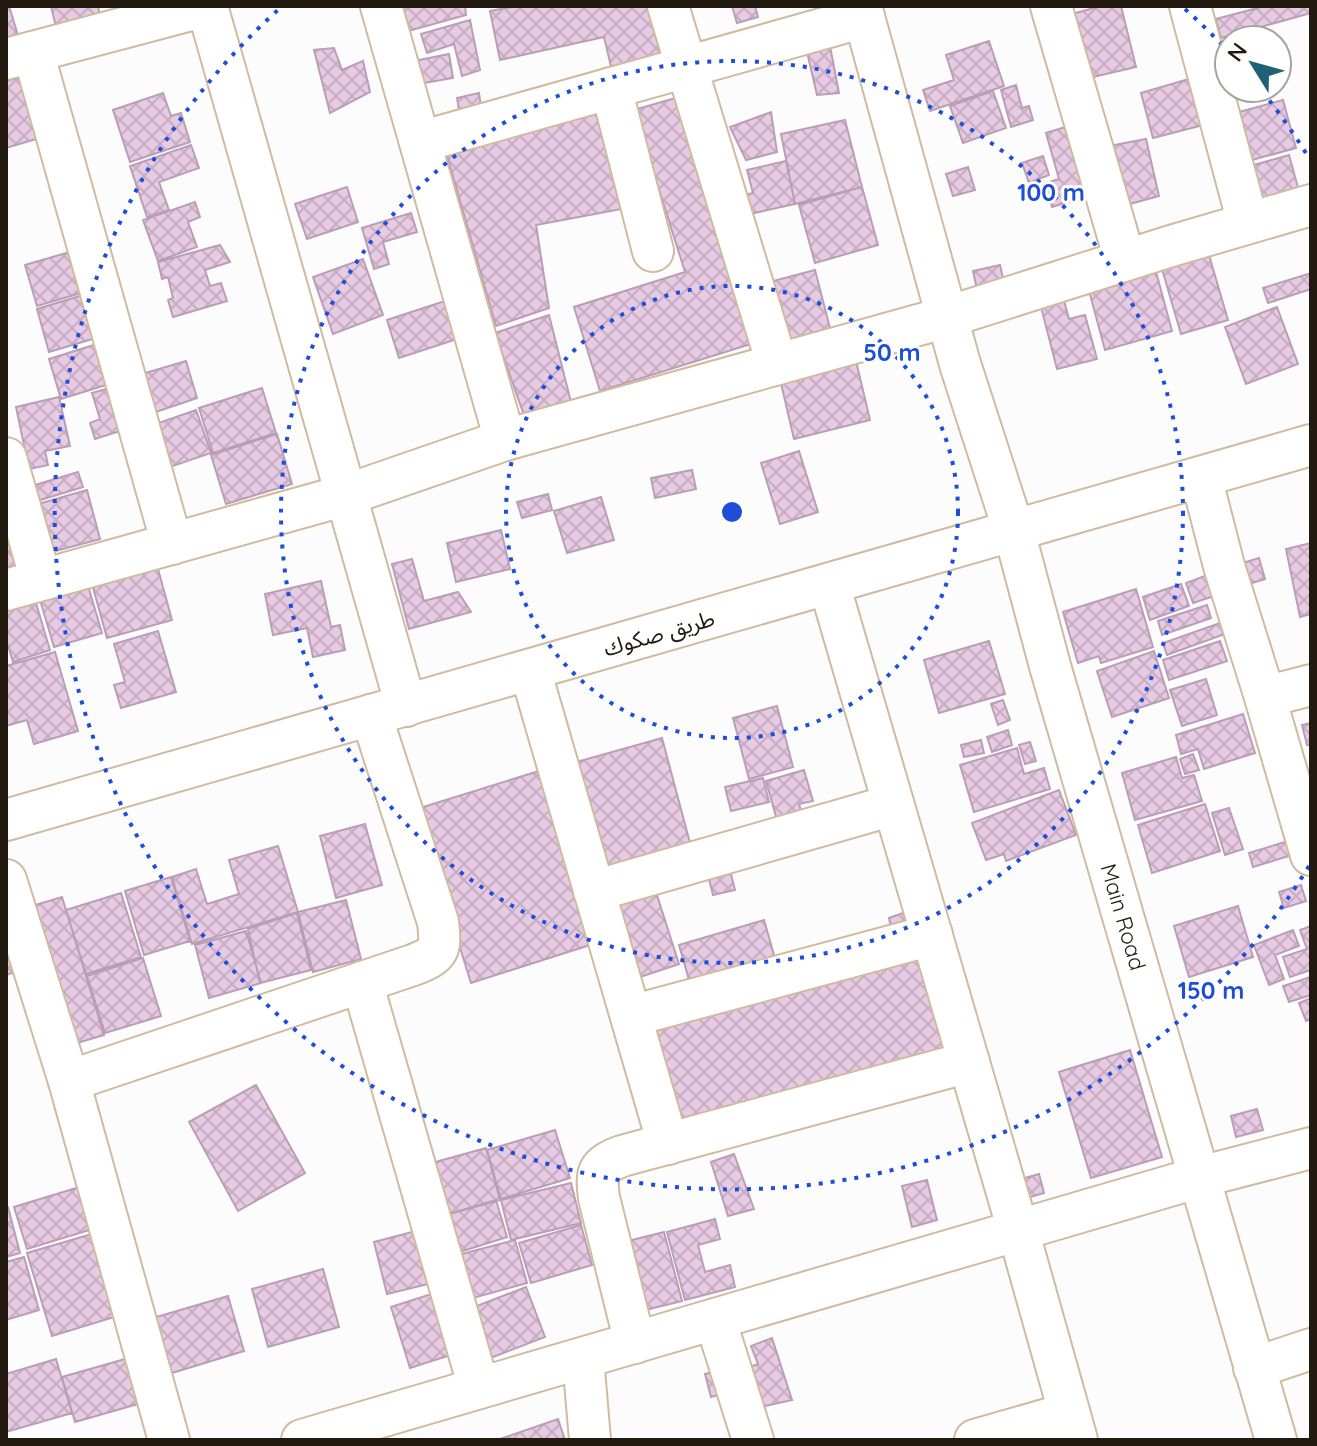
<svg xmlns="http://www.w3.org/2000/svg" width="1317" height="1446" font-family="Quicksand,'Noto Sans Arabic',sans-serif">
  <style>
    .building { fill: url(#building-cross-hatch); stroke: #ba9eb6; stroke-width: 2 }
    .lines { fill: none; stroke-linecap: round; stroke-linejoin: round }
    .minor-casing { stroke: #d1bb9f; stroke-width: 44 }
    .minor { stroke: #fff; stroke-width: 40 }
    .ring { fill: none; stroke: #1d4ed8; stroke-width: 4; stroke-dasharray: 4 8 }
    .labels { text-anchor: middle; stroke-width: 6; stroke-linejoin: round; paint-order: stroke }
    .street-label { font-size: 22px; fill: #22190f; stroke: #fff }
    .centre { fill: #1d4ed8; stroke: #fff; stroke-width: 4 }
    .ring-label { font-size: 24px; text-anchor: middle; font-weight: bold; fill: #1d4ed8; stroke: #fff; stroke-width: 6; stroke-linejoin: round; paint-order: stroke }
  </style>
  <defs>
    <pattern id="building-cross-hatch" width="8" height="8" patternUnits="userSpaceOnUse" patternTransform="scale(2)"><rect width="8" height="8" fill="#e7cae3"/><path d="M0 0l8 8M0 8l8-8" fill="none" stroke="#c6adc2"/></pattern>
  </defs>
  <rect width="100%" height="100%" fill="#fcfcfc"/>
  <path class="building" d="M6,6H9L20,42L6,46Z
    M51,6H98L100,16L56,27Z
    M395,6H465L466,15L401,33Z
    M517,6H659L676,64L614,79L604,37L500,60L490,11Z
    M732,6H755L758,17L737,23Z
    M1101,6H1121L1136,67L1080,80L1061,17Z
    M1265,6H1311V13L1221,38L1216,19Z
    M470,20L480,70L462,76L454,44L427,53L421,34Z
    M989,41L1004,86L930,111L923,90L954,80L946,55Z
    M830,46L839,93L817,95L807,52Z
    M334,48L342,70L363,61L370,92L330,113L314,50Z
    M449,54L453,78L418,84L414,61Z
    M26,76L43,137L6,148V81Z
    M1199,76L1211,123L1153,138L1141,93Z
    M1016,85L1022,108L1029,106L1033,120L1011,127L1001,90Z
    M993,91L1006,128L963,143L950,106Z
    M163,93L171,116L181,113L190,142L130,162L113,110Z
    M479,93L482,114L460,116L457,98Z
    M679,97L754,343L600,391L574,307L685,272L634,110Z
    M1283,100L1296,148L1241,163L1228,115Z
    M609,111L627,208L536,225L549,308L496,326L446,152Z
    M771,112L777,152L746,160L730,127Z
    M845,120L862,187L795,204L781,134Z
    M1072,125L1092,195L1052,207L1046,183L1059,179L1046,133Z
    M1146,139L1159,196L1119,207L1104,147Z
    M191,145L199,168L159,182L169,210L147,217L130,166Z
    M1289,155L1302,202L1252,215L1240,169Z
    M1043,156L1049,175L1029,183L1022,163Z
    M786,161L795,204L741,216L736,197L753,193L747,170Z
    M968,167L975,190L953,196L946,174Z
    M347,187L358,222L307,239L295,204Z
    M862,187L878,245L815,263L799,205Z
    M195,202L200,217L188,222L197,247L158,261L143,220Z
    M411,213L417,232L383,242L389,264L374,269L362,228Z
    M220,245L230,262L205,270L210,286L221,283L227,301L173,317L168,300L173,298L168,277L162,279L158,262Z
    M73,251L84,292L37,306L25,265Z
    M1209,255L1228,320L1181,334L1162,269Z
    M363,259L383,315L333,334L313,277Z
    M1000,265L1005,287L978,294L973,271Z
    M1155,268L1172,331L1105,350L1088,287Z
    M815,270L830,328L777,343L762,284Z
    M1311,273V289L1268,303L1263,288Z
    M86,294L99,337L49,352L37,309Z
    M1063,297L1069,319L1085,315L1097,359L1057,369L1040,303Z
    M451,299L463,337L399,358L387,320Z
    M1277,307L1298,364L1246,384L1225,327Z
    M549,315L571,402L525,418L495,333Z
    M97,344L109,384L61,399L49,359Z
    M186,361L197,398L144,416L132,377Z
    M856,361L870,420L794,439L780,379Z
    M113,387L126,429L95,439L90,423L100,419L92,393Z
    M262,388L276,433L213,453L199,408Z
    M59,397L70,446L45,451L48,465L29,469L16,407Z
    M196,410L211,453L158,471L144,428Z
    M277,434L292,484L226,504L211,455Z
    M799,451L818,512L780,524L761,463Z
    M692,470L696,489L655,498L651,478Z
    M78,472L83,487L37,501L32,486Z
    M87,490L100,539L41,555L28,507Z
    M548,494L552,510L522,518L517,502Z
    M601,497L614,540L567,553L554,511Z
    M6,518L24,570L6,574Z
    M501,530L510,569L456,582L447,543Z
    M1311,543V614L1300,617L1286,549Z
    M169,550L173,565L158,569L172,620L107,638L89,573Z
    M1259,558L1265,579L1239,587L1233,566Z
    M412,559L424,601L458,592L471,612L409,629L392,564Z
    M1210,574L1217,595L1193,603L1186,583Z
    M86,579L102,633L54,647L38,593Z
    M321,581L331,627L340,625L345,650L313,657L307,628L273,635L265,594Z
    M1181,584L1189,606L1150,620L1143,597Z
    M1136,589L1153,647L1101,663L1099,656L1078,663L1063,612Z
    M33,593L50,650L13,662L6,639V601Z
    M1207,605L1211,618L1162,635L1158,621Z
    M1220,623L1225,634L1167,655L1163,643Z
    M158,631L176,692L121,708L114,685L125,682L114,644Z
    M989,641L1005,694L939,713L924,660Z
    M1220,641L1227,661L1169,680L1163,660Z
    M1154,651L1169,698L1112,717L1097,671Z
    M55,652L78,731L34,744L27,720L6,726V666Z
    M1206,679L1217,715L1182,726L1170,690Z
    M1003,700L1010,720L998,725L991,704Z
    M777,706L793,767L749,779L733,718Z
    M1243,714L1255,753L1204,769L1198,749L1181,754L1176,735Z
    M1311,723V744L1307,745L1302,725Z
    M1008,730L1012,745L992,752L987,737Z
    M662,738L694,858L595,886L562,766Z
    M981,740L984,753L964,757L961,745Z
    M1030,742L1036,761L1025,764L1019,745Z
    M1017,748L1024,774L1044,768L1050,789L974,812L960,765Z
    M1193,754L1199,770L1185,774L1180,759Z
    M1176,757L1182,778L1194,775L1202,801L1135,820L1122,773Z
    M804,770L813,801L799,804L805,824L780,831L766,781Z
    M539,771L593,944L471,983L417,809Z
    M763,778L769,802L731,811L725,787Z
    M1059,790L1076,835L1006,861L1004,854L986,860L972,823Z
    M1205,804L1220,851L1152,873L1138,825Z
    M1229,808L1243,849L1225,855L1212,813Z
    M365,824L382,885L336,898L320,836Z
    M1288,841L1292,855L1253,867L1249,853Z
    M278,846L298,912L192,944L172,877L196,869L207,904L239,894L229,860Z
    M731,874L735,890L713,895L709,879Z
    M171,877L190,941L144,955L125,891Z
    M1301,885L1306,901L1284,908L1279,892Z
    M656,892L679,964L628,981L604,909Z
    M121,893L141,957L86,974L66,910Z
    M62,897L104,1035L60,1048L19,910Z
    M346,900L361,959L313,972L298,912Z
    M1238,906L1253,957L1189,977L1174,926Z
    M297,913L311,970L260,983L248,929Z
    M903,913L909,931L892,935L889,918Z
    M6,917L22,970L6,975Z
    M764,920L778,969L693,994L679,945Z
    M1311,926V970L1290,977L1283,957L1307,949L1300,930Z
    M1293,930L1299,946L1275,955L1284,979L1269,985L1254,945Z
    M246,931L261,983L209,998L195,945Z
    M921,946L952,1055L685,1132L654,1023Z
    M143,958L161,1016L105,1033L87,976Z
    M1310,977L1311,995L1289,1002L1283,986Z
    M1311,998V1019L1306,1021L1299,1003Z
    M1130,1050L1162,1157L1091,1178L1059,1072Z
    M256,1085L305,1173L238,1211L189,1122Z
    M1257,1109L1263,1130L1236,1137L1231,1116Z
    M555,1130L570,1178L501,1199L487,1150Z
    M486,1148L500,1200L435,1218L421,1166Z
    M734,1154L754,1209L728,1216L711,1162Z
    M1039,1174L1044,1193L1023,1199L1018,1180Z
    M927,1180L937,1220L912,1227L902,1186Z
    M571,1183L581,1223L511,1240L501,1200Z
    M86,1185L99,1227L27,1249L14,1207Z
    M496,1200L507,1237L447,1256L435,1218Z
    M6,1207H8L20,1253L6,1257Z
    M715,1219L720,1239L698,1245L705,1272L730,1265L735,1287L685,1300L667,1232Z
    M581,1225L592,1265L531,1283L519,1243Z
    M102,1231L127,1313L52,1336L27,1253Z
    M416,1231L428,1284L387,1294L374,1242Z
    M664,1232L682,1301L637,1312L620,1243Z
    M515,1240L527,1283L469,1299L458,1255Z
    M24,1257L39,1310L6,1320V1262Z
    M323,1269L339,1327L268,1347L252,1289Z
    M526,1287L545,1337L488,1359L469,1309Z
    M444,1290L463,1351L410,1368L391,1307Z
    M228,1296L244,1351L159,1377L143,1321Z
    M772,1338L792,1400L761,1407L747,1368L758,1364L751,1346Z
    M139,1355L152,1400L75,1422L62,1377Z
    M56,1359L72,1413L6,1432V1374Z
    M726,1368L733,1391L711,1397L705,1374Z
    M558,1419L565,1440H497Z"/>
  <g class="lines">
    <g class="minor-casing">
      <g id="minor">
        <path d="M207,6L406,706"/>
        <path d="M381,6L505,440"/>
        <path d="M668,6L777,364"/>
        <path id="s1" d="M861,6L960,364L1014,531L1050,666L1276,1440"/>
        <path d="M1051,6L1125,260"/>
        <path d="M1190,6L1248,223"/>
        <path d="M33,52L172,544"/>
        <path d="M6,59L206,6"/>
        <path d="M611,88L653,251"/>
        <path d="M420,142L864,17"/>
        <path d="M6,458L41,580"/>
        <path d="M1201,477L1224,566L1265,697L1311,855"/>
        <path d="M829,584L1018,1230L1077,1440"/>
        <path d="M6,590L346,495L505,440L947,317L1171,246L1311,205"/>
        <path d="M530,670L668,1144"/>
        <path d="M1265,697L1311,685"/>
        <path d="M6,820L1311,445"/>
        <path d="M6,880L69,1081L169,1440"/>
        <path d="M594,891L893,805"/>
        <path d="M362,982L479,1388"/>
        <path d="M631,1016L932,935"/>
        <path d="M69,1081L413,965C441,954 441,950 438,922L371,715"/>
        <path d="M715,1319L753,1440"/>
        <path d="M635,1343L599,1198C596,1172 596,1166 622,1156L969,1062"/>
        <path d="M583,1358L590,1440"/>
        <path d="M1254,1368L1311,1349"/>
        <path d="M302,1440L1200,1177L1311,1148"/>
        <path d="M975,1440L1069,1413"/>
      </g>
    </g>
    <use href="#minor" class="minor"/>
  </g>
  <g class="ring">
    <circle cx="732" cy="512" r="226"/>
    <circle cx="732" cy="512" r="451"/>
    <path d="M1309 866A677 677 0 1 1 279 9M1185 9A677 677 0 0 1 1227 50M1262 91A677 677 0 0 1 1309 158"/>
  </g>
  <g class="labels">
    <g class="street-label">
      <text transform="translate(659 633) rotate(-16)" y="8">طريق صكوك</text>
      <text dy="8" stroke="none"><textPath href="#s1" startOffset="948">Main Road</textPath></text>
    </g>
  </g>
  <circle cx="732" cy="512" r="12" class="centre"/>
  <g class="ring-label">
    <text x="1051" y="201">100 m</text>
    <text x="892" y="361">50 m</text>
    <text x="1211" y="999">150 m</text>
  </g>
  <rect width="1317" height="1446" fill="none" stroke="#22190f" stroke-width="16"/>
  <g transform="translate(1253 64) rotate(307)"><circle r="38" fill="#ffffff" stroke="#a7a39f" stroke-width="2"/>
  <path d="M0-6L14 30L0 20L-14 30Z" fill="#1f6175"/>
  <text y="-12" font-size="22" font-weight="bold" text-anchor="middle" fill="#22190f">N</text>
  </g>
</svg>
